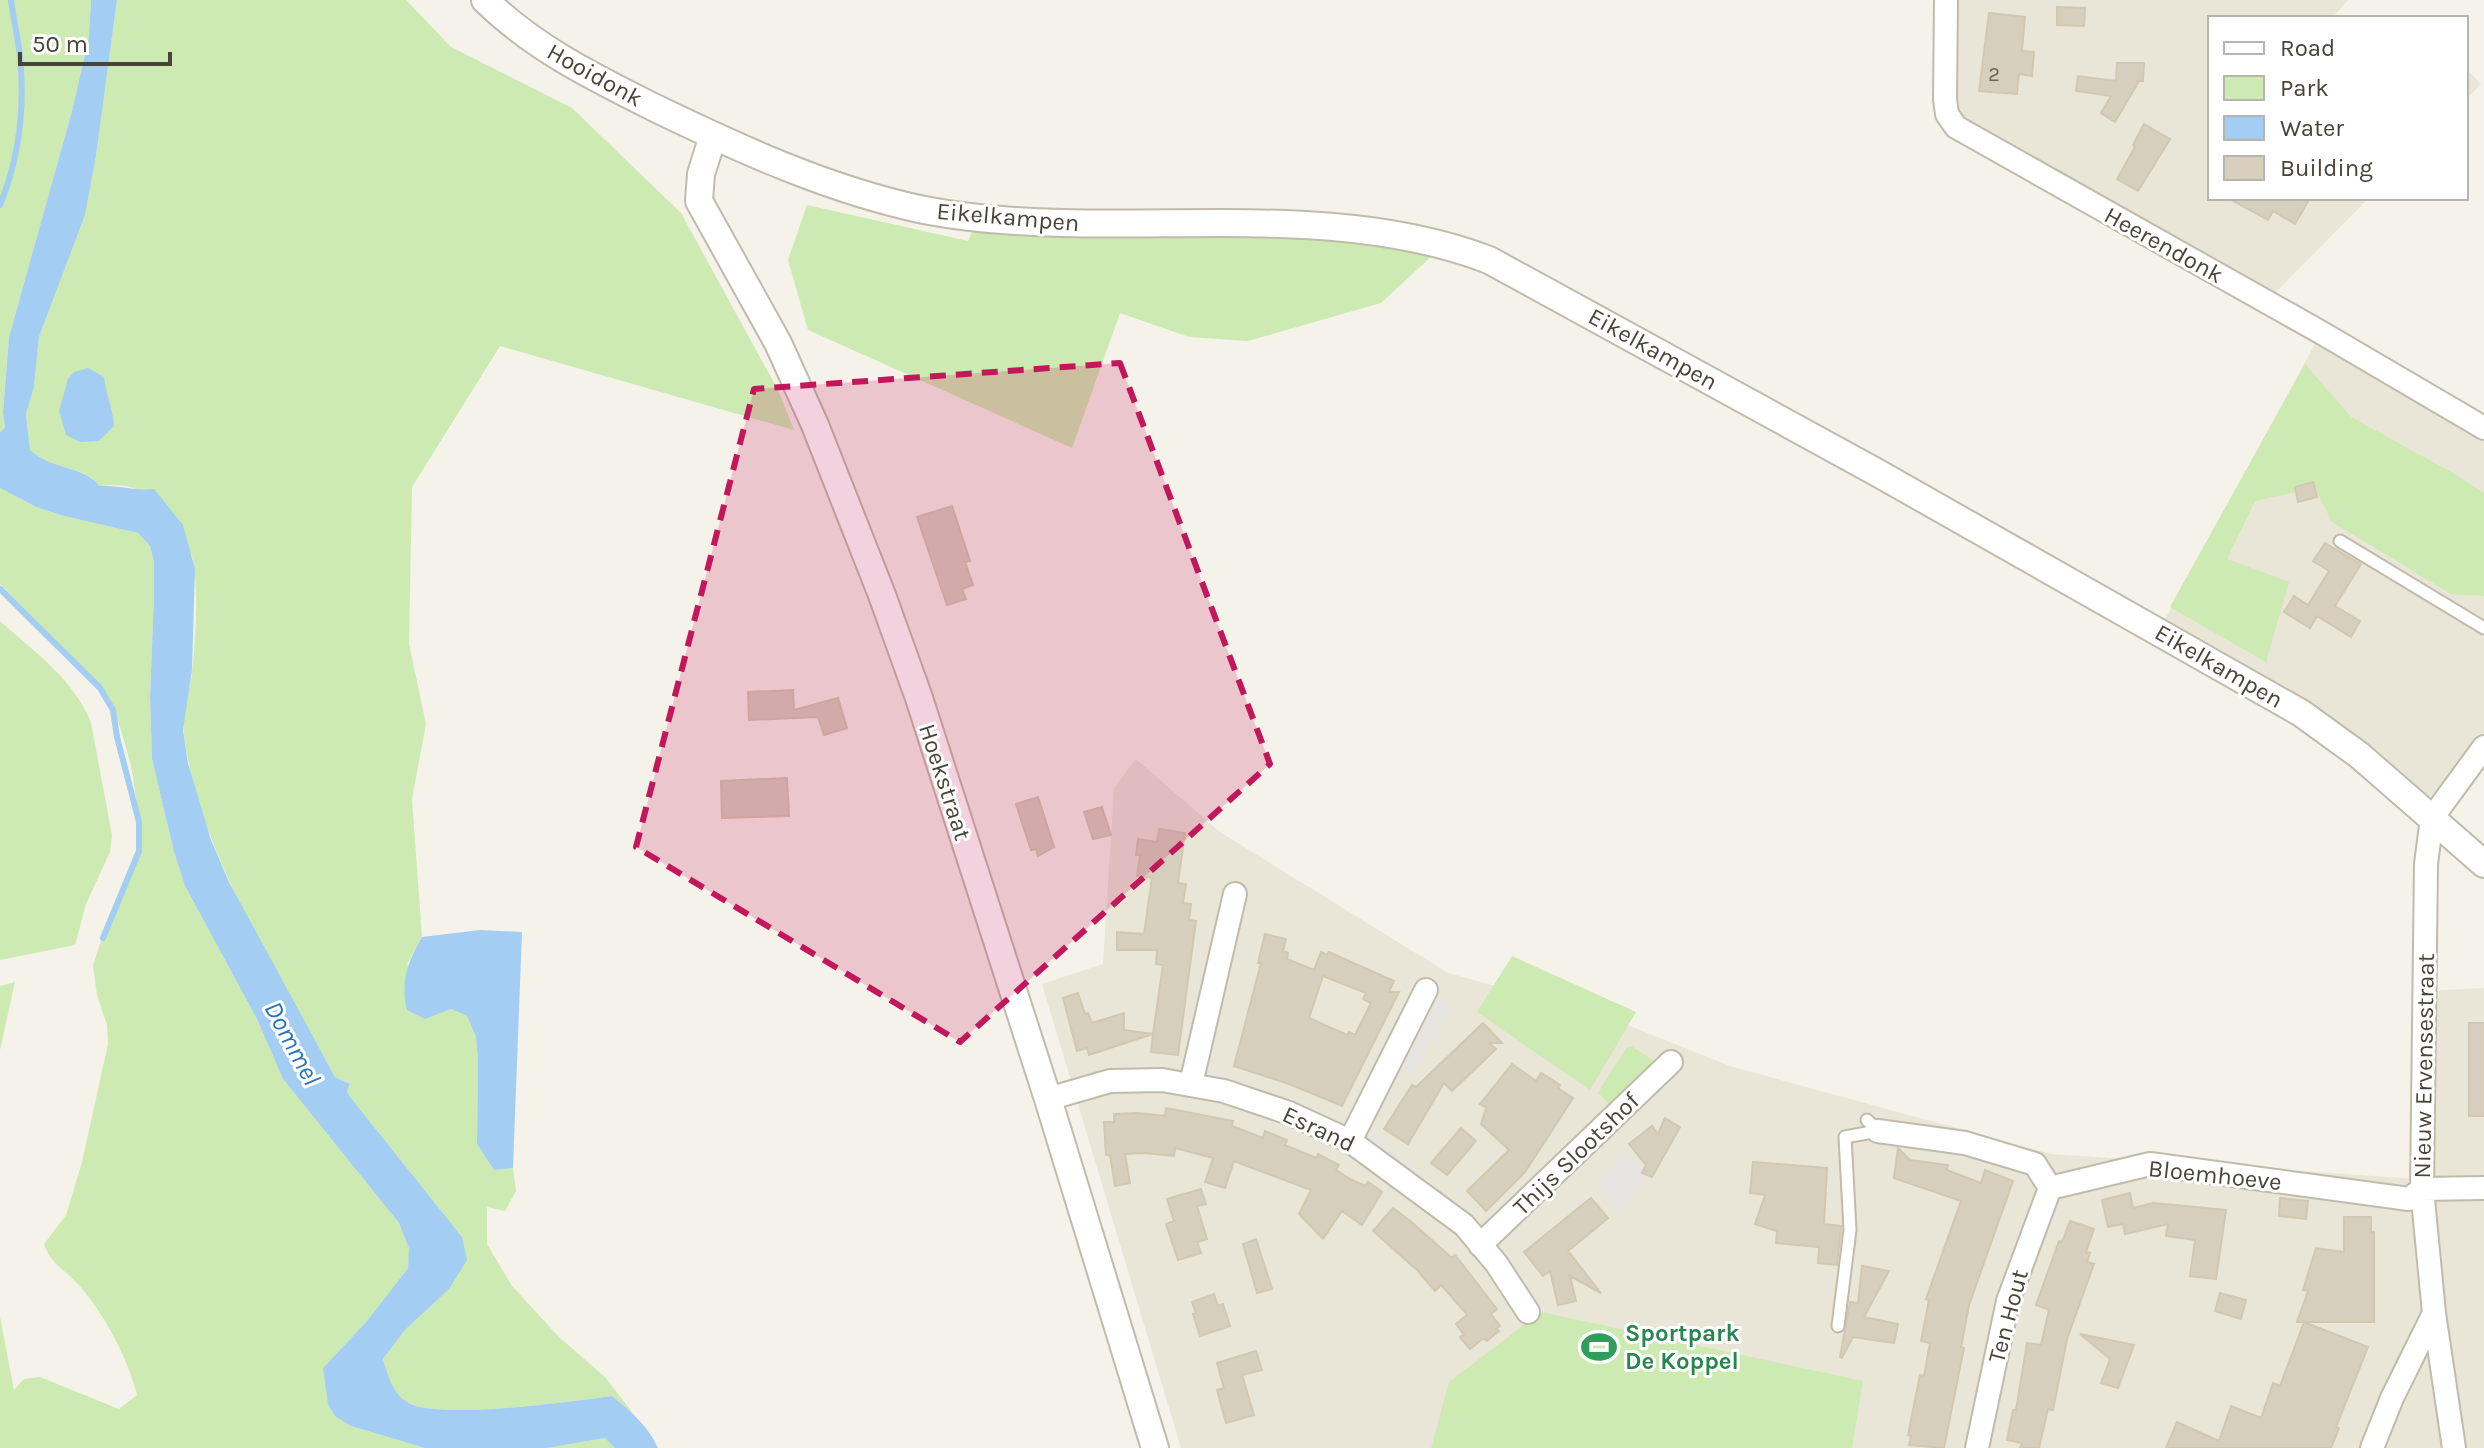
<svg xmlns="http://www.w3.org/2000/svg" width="2484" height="1448" font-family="Karla,sans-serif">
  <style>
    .residential { fill: #e9e5d7 }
    .green { fill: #cceab1 }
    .parking { fill: #e7e5e1 }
    .water { fill: #a4cdf3 }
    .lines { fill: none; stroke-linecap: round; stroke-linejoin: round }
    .stream { stroke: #a4cdf3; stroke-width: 6 }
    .building { fill: #d7cfbe; stroke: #d2c8b1; stroke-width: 2; fill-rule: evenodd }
    .service-casing { stroke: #c1bbab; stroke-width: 15 }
    .minor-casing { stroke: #c1bbab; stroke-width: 26 }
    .tertiary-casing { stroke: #c1bbab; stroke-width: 30 }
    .service { stroke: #fff; stroke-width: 11 }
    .minor { stroke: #fff; stroke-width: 22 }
    .tertiary { stroke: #fff; stroke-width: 26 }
    .marked { fill: #c2185b; fill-opacity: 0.2; stroke: #c2185b; stroke-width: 6; stroke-dasharray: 16 10; stroke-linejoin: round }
    .labels { text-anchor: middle; stroke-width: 6; stroke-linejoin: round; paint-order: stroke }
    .number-label { font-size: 20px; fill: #6c6759 }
    .street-label { font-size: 24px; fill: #494437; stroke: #fff }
    .leisure-label { font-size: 24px; font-weight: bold; fill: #27864d; stroke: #fff; text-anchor: start }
    .water-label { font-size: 26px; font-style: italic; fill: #2c74ba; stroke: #fff }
  </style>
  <rect width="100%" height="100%" fill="#f5f2e9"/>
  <path class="residential" d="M1952,0H2348L2332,18H2210V198H2369L2272,296L1970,131L1954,112Z
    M2466,68L2481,84L2466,100Z
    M2316,342L2484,439V735L2438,794L2429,796L2420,792L2320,710L2164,621Z
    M1136,759L1220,832L1448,973L1605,1016L1730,1066L2051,1154L2417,1179L2428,991L2484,988V1448H1852L1863,1381L1450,1382L1431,1448H1181L1042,984L1103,964L1114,788Z"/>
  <path class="green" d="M0,0H91L89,37L72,111L9,337L3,411L5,429L0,432Z
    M117,0H406L451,47L572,108L681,213L778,390L794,430L500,346L412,487L409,644L426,724L412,799L422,937L407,964L451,1009L467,1016L476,1037L478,1062L477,1144L494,1170L513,1168L516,1191L505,1211L487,1207V1244L512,1286L559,1337L605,1377L633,1413L612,1396C574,1401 435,1421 407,1402C392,1392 388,1375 383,1359L405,1330L449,1289L462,1237L351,1098L347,1092L350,1084L335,1077C279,973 198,852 184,734C181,715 189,693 192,674C195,645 200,579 191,553C188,545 149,499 141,492C131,484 113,485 100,486C81,464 54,471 30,450L26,414L34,387L39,337L85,215L96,156Z
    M807,205L968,241L975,226L1350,237L1435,253L1381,303L1248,341L1189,337L1120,313L1072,448L808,330L788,260Z
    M2305,364L2351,417L2451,472L2484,493V596L2451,594L2332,522L2315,488L2255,501L2227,559L2289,582L2266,662L2170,607Z
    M0,488L36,507L64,516L138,533L150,546L154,562V595L150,696L152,759L174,852L185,886L257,1019L283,1079L399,1223L410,1248L408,1268L367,1321L323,1368L351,1426L425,1448H0V1317L14,1390L24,1379L40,1377L119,1409L137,1395C128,1358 102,1309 75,1281C62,1268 50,1262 44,1244L66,1215L82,1162L108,1044L107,1025L97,995L93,966L106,925L136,857L142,837L131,765L117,717L106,694L0,584Z
    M0,621C33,651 75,680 91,723L112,835L110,852L86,904L75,945L0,960Z
    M1512,956L1636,1012L1590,1090L1477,1012Z
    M15,982L0,1050V986Z
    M1631,1046L1653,1060L1655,1069L1612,1107L1598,1093L1626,1048Z
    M1541,1312L1863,1381L1852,1448H1431L1449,1382Z
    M606,1438L615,1448H547Z"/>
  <path class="parking" d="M1433,996L1453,1007L1411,1074L1394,1064Z
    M1206,1066L1221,1071V1078L1276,1093L1273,1101L1211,1083L1205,1075Z
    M1369,1128L1379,1135V1141L1423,1173L1419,1180L1375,1148L1368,1139Z
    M1626,1149L1649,1176L1620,1214L1597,1182Z"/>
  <path class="water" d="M91,0H117L96,156L85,215L39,337L34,387L26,414L30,450C54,471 80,464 100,486C119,485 136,491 154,489L183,525L195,569L192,670L183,730L188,763L211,840L229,882L335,1077L350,1084L347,1092L351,1098L462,1237L467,1260L449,1289L405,1330L383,1359C388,1375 392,1392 407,1402C435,1421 574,1401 612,1396C631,1411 648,1426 658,1448H615L605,1438L547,1448H425L351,1426L335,1416L328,1404L323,1368L367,1321L408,1268L409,1248L399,1223L283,1079L257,1019L185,886L174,852L152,759L150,696L154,595V562L150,546L138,533L64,516L36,507L0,488V432L5,428L3,412L9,337L72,111L89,37Z
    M88,368L104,377C106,394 113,409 114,426L99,441L80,442L66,435L59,411L68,379L74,372Z
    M480,930L522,932L513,1168L494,1170L477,1144L478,1062L476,1037L467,1016L451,1009L425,1019L407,1010C400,982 408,961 422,937Z"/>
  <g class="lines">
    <path class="stream" d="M0,205C17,163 24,115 21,69C20,46 14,23 11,0
      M0,589L100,688L113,710L117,737L139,822V851L103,938"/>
  </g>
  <path class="building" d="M2057,7L2085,8L2084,26L2057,25Z
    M1989,13L2025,17L2022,51L2034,52L2032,76L2019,74L2017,94L1979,91Z
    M2117,63H2144L2143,81H2139L2115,122L2101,113L2111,96L2076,91L2078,76L2116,81Z
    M2144,124L2170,139L2138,191L2117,179L2135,147L2133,145Z
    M2228,198H2310L2295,224L2273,211L2268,220Z
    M2313,482L2317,497L2298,502L2295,487Z
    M952,506L970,561L965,562L973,585L962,589L966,599L947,605L917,517Z
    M2325,543L2361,564L2335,606L2360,621L2351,637L2317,616L2310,628L2284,612L2294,596L2308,605L2329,571L2313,561Z
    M793,690L794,710L838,698L847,728L824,735L818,717L749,720L748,692Z
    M787,778L789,816L722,818L721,781Z
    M1038,797L1054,847L1038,856L1036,849L1031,850L1016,804Z
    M1102,807L1111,835L1093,839L1084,812Z
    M1159,829L1185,833L1178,883L1186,884L1183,903L1191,904L1189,920L1196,921L1178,1055L1151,1052L1153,1034L1089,1055L1087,1048L1077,1051L1063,998L1078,993L1085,1014L1088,1013L1092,1023L1124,1013V1030L1153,1034L1163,965L1156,964L1157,950H1117V932L1144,934L1152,878L1137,876L1140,855H1136L1138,839L1157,842Z
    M1265,934L1286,939L1283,951L1288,953L1287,959L1314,970L1321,952L1327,955L1329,952L1394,981L1389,992H1399L1342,1106L1289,1084L1234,1066L1261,963H1258ZM1323,976L1366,993L1363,999L1371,1003L1355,1035L1349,1032L1347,1035L1309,1018Z
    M1483,1023L1502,1043H1489L1496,1049L1452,1091L1444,1083L1408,1144L1384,1129L1412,1085L1416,1087Z
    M2469,1023H2484V1116H2469Z
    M1512,1064L1536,1081L1541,1073L1560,1085L1558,1088L1573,1098L1525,1172L1486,1211L1467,1191L1509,1150L1481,1124L1486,1108L1480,1104Z
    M1166,1108L1233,1121L1232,1126L1263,1138L1265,1131L1287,1140L1285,1145L1316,1158L1318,1154L1339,1165L1336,1170L1350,1179L1365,1186L1368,1182L1382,1192L1362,1225L1342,1211L1323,1239L1299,1214L1311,1190L1234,1161L1225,1188L1205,1182L1213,1158L1175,1148L1174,1156L1144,1153L1125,1154L1130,1183L1115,1186L1110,1155H1106L1104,1122H1114V1114L1138,1113L1165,1116Z
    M1665,1118L1680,1127L1652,1177L1642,1173L1646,1165L1629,1144L1652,1126L1658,1134Z
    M1461,1128L1476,1141L1447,1175L1431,1163Z
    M1898,1148L1910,1160L1948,1165L1947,1170L1981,1183L1985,1170L2013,1181L1969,1305L1961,1347L1964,1348L1944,1448L1909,1445L1911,1436L1908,1435L1920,1375L1924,1376L1930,1343L1921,1341L1929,1300L1926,1299L1961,1201L1894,1178Z
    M1753,1162L1827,1168L1824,1224L1841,1226L1837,1265L1818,1263L1819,1247L1776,1243L1777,1231L1755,1224L1765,1195L1750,1193Z
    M1201,1189L1206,1204L1197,1206L1207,1239L1197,1242L1201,1253L1178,1260L1166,1224L1174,1221L1167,1199Z
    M2130,1193L2133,1208L2153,1203L2226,1210L2216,1279L2190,1276L2195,1240L2166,1236L2168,1224L2125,1234L2123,1224L2108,1227L2102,1200Z
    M1591,1198L1608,1218L1568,1251L1601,1293L1570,1276L1576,1301L1558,1305L1550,1271L1543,1276L1524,1252Z
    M2280,1198L2308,1201L2306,1219L2279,1216Z
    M1393,1208L1409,1220L1452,1258L1455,1255L1497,1309L1491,1314L1500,1326L1496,1329L1499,1331L1487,1341L1484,1338L1470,1349L1460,1337L1464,1335L1456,1324L1467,1315L1465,1312L1441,1285L1435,1291L1417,1270L1373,1231Z
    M2344,1217H2371V1232H2374V1322H2297L2308,1291L2303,1290L2316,1248L2344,1252Z
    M2070,1221L2094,1229L2086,1252L2090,1253L2087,1262L2094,1264L2067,1339L2053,1410L2048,1409L2039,1448H2020L2022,1443L2007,1440L2013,1410H2016L2027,1343L2041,1345L2049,1310L2036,1305L2059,1241L2062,1242Z
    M1256,1239L1272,1289L1257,1293L1243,1244Z
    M1862,1266L1889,1271L1864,1317L1898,1324L1894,1343L1853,1337L1842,1358L1840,1357L1850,1302L1858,1303Z
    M2220,1293L2246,1300L2241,1319L2215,1311Z
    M1214,1294L1218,1306L1223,1304L1230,1326L1200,1336L1193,1314L1196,1313L1192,1302Z
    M2304,1322L2368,1347L2336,1427L2339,1428L2331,1448H2166L2177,1422L2219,1441L2231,1406L2261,1418L2273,1383L2280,1386Z
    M2080,1334L2134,1345L2118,1388L2101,1383L2110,1359Z
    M1256,1351L1262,1370L1242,1375L1254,1415L1226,1423L1217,1390L1224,1388L1217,1363Z"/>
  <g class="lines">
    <g class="service-casing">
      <path id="service" d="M2340,541L2484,628
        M1838,1326L1850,1230L1845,1137L1878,1131L1867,1120"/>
    </g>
    <g class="minor-casing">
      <path id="minor" d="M1946,0L1945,99L1947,114L1956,127L2322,333L2484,428
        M1191,1084L1235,894
        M1048,1099L1110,1081L1162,1080L1224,1091L1289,1113L1350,1141L1464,1225L1496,1263L1528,1312
        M1878,1131L1965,1143L2035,1164L2050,1188L2150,1164L2409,1199L2422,1189L2484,1188
        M1350,1141L1426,990
        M1480,1245L1671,1062
        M1977,1448L2008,1301L2050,1188
        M2372,1448L2392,1398L2434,1313
        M2454,1448L2434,1313L2422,1189L2426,864L2432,818L2484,747"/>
    </g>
    <g class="tertiary-casing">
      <path id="tertiary" d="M485,0C534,48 593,77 653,107C740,149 829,190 924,210C970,219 1017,222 1063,223C1203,227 1356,209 1489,260L1876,472L2301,713L2359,755L2484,864
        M713,136L701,174L699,201L778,343L815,425L882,595L919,698L1048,1099L1155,1448"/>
    </g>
    <use href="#service" class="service"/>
    <use href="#minor" class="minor"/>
    <use href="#tertiary" class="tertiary"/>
  </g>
  <path class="marked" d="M1120,363L1270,764L960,1042L636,847L754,389Z"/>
  <defs>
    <g id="stadium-bare" transform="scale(2.76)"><path d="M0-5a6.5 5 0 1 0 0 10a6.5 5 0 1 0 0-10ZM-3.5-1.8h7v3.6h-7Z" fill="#2e9e5b" stroke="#fff" stroke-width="2.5" paint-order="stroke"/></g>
  </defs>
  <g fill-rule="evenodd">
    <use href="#stadium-bare" x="1599" y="1347"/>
  </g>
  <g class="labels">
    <g class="number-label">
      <text x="1994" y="81">2</text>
    </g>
    <g class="street-label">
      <text transform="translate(595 75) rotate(29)" y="8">Hooidonk</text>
      <text transform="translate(1008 217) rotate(5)" y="8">Eikelkampen</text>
      <text transform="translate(2164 245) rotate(29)" y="8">Heerendonk</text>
      <text transform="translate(1653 349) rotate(29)" y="8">Eikelkampen</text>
      <text transform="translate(2219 666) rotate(30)" y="8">Eikelkampen</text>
      <text transform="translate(945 782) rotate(72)" y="8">Hoekstraat</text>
      <text transform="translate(2424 1066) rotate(-89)" y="8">Nieuw Ervensestraat</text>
      <text transform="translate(1319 1129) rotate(25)" y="8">Esrand</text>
      <text transform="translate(1576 1154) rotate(-44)" y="8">Thijs Slootshof</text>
      <text transform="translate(2215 1175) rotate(6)" y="8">Bloemhoeve</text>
      <text transform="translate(2008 1316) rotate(-75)" y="8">Ten Hout</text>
    </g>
    <g class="leisure-label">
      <text x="1625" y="1341">Sportpark<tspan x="1625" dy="28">De Koppel</tspan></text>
    </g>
    <g class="water-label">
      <text transform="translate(293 1043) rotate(62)" y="9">Dommel</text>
    </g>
  </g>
  <rect x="2208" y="16" width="260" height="184" fill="#ffffff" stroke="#b6b4af" stroke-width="2"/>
  <rect x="2224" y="42" width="40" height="12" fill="#ffffff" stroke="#b6b4af" stroke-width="2"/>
  <text x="2280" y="56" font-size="24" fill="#494437">Road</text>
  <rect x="2224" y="76" width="40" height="24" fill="#cceab1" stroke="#b6b4af" stroke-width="2"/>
  <text x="2280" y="96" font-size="24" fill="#494437">Park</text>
  <rect x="2224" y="116" width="40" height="24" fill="#a4cdf3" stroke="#b6b4af" stroke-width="2"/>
  <text x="2280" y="136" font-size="24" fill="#494437">Water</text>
  <rect x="2224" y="156" width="40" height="24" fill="#d7cfbe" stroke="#b6b4af" stroke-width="2"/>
  <text x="2280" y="176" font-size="24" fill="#494437">Building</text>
  <path d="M20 52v12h150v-12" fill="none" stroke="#494437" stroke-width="4"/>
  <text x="32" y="52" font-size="24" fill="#494437" stroke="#ffffff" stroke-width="6" paint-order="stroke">50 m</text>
</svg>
